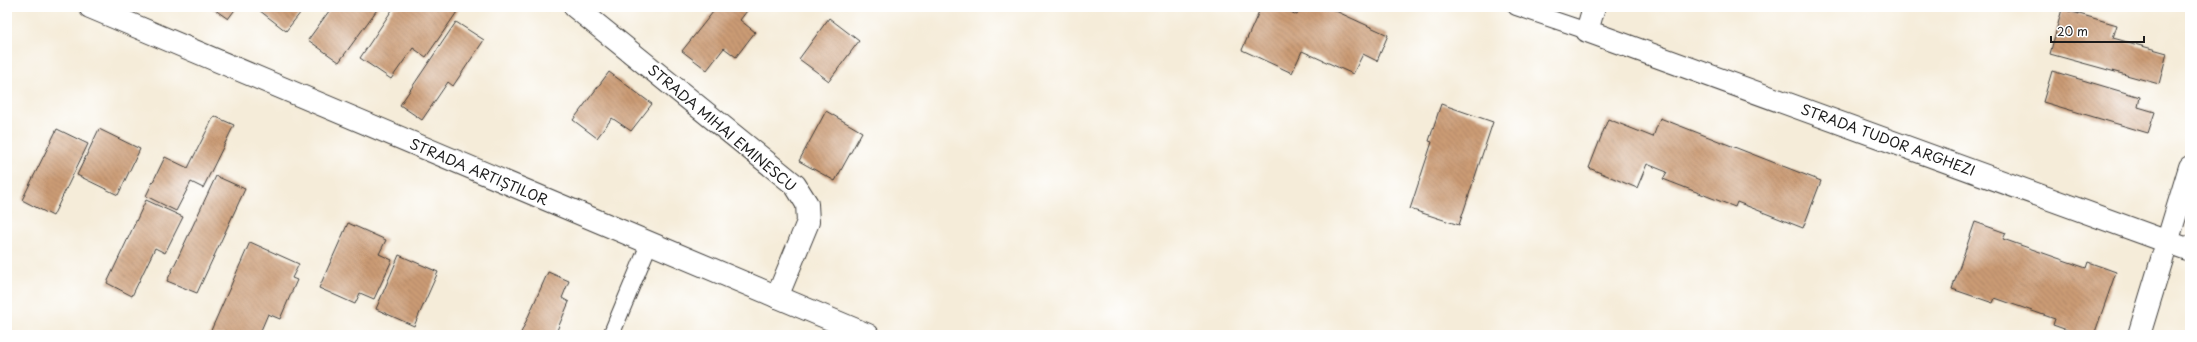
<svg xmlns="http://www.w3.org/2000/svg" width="2197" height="342" font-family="'Playpen Sans',sans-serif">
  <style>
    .building { fill: url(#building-back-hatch) }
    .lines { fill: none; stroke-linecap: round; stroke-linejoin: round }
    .service-casing { stroke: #3d3b38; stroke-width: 18 }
    .minor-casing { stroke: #3d3b38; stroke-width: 24 }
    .tertiary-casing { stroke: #3d3b38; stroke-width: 24 }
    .service { stroke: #fff; stroke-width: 16 }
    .minor { stroke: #fff; stroke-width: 22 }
    .tertiary { stroke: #fff; stroke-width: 22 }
    .labels { text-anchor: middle; stroke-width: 3.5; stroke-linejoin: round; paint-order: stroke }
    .street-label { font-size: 14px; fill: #1c1c1c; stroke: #fff }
  </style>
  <defs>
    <pattern id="building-back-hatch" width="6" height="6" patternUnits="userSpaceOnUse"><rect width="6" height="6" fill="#cb9b75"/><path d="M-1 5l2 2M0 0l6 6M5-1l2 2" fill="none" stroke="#a47e5f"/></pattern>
  </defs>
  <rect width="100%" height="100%" fill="#fff"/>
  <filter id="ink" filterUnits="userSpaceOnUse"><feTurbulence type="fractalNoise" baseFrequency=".025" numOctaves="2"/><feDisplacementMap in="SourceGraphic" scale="8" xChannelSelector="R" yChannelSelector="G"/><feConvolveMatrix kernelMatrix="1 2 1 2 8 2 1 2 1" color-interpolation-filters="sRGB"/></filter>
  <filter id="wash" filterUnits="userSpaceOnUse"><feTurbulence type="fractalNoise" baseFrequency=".012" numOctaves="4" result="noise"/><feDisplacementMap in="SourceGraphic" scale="16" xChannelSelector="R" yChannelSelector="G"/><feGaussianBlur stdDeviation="0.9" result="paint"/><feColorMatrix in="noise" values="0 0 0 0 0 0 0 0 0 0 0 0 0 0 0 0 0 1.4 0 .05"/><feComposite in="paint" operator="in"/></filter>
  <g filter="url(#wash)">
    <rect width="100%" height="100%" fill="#f5ecd9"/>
    <g id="blocks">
      <path class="building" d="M211,7H237L228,19Z
        M255,7H305L286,31Z
        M332,7H379L339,62L308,40Z
        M394,7H456L459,9L426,57L413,48L391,79L360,58Z
        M623,7H633L629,12Z
        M717,7H750L740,20L755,32L736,57L724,48L707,70L682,51Z
        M1261,7H1280L1297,15L1301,7H1327L1388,35L1377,61L1363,54L1353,74L1302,51L1292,73L1242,50Z
        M2062,9L2117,25L2113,38L2167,53L2159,84L2050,54Z
        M829,18L859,41L829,81L799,59Z
        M456,22L484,40L453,86L448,82L422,120L400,105Z
        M2052,71L2140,97L2138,107L2155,112L2148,133L2043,102Z
        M609,72L652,104L631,131L612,118L597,138L573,120Z
        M1441,104L1493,122L1459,225L1410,209L1432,142L1429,141Z
        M826,111L862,132L835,181L799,161Z
        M214,116L234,125L203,188L191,182L176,211L146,196L165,157L188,168Z
        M1660,118L1821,181L1803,228L1737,202L1735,207L1663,179L1667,172L1647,164L1637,188L1589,168L1608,119L1653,137Z
        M57,129L88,144L53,216L22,200Z
        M99,129L140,149L118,195L77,175Z
        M216,176L245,189L197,293L167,281Z
        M146,200L183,217L165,253L155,248L132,296L107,283Z
        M1975,222L2006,233L2003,239L2086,268L2088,262L2116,272L2094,335H2081L2053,325L2055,319L1995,298L1993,303L1952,289Z
        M348,223L386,240L379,254L392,260L374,299L360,293L355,304L319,288Z
        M250,242L299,264L292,278L297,280L280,319L268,314L259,335H209Z
        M399,255L438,272L414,326L376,309Z
        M548,272L569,281L562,298L569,302L555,335H520Z"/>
    </g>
  </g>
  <g filter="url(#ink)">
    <use href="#blocks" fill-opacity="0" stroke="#3d3b38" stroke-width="1"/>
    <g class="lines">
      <g class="service-casing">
        <path id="service" d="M1516,7L1587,31
          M611,335L649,244"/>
      </g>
      <g class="minor-casing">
        <path id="minor" d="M575,7L795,185L807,204L808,222L777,297
          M1594,7L1587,31L2190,250
          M2139,335L2190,167"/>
      </g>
      <g class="tertiary-casing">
        <path id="tertiary" d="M90,7L868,335"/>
      </g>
      <use href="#service" class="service"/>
      <use href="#minor" class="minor"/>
      <use href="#tertiary" class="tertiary"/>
    </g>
  </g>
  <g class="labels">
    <g class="street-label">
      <text transform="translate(722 128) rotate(40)" y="5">STRADA MIHAI EMINESCU</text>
      <text transform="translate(1888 140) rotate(20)" y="5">STRADA TUDOR ARGHEZI</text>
      <text transform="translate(479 172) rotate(23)" y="5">STRADA ARTIȘTILOR</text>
    </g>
  </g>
  <rect width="2197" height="342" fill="none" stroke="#fff" stroke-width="24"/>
  <path d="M2051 36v6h93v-6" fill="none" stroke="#1c1c1c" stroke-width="2"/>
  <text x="2057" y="36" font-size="12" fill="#1c1c1c" stroke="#ffffff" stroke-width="3" paint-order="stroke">20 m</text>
</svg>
